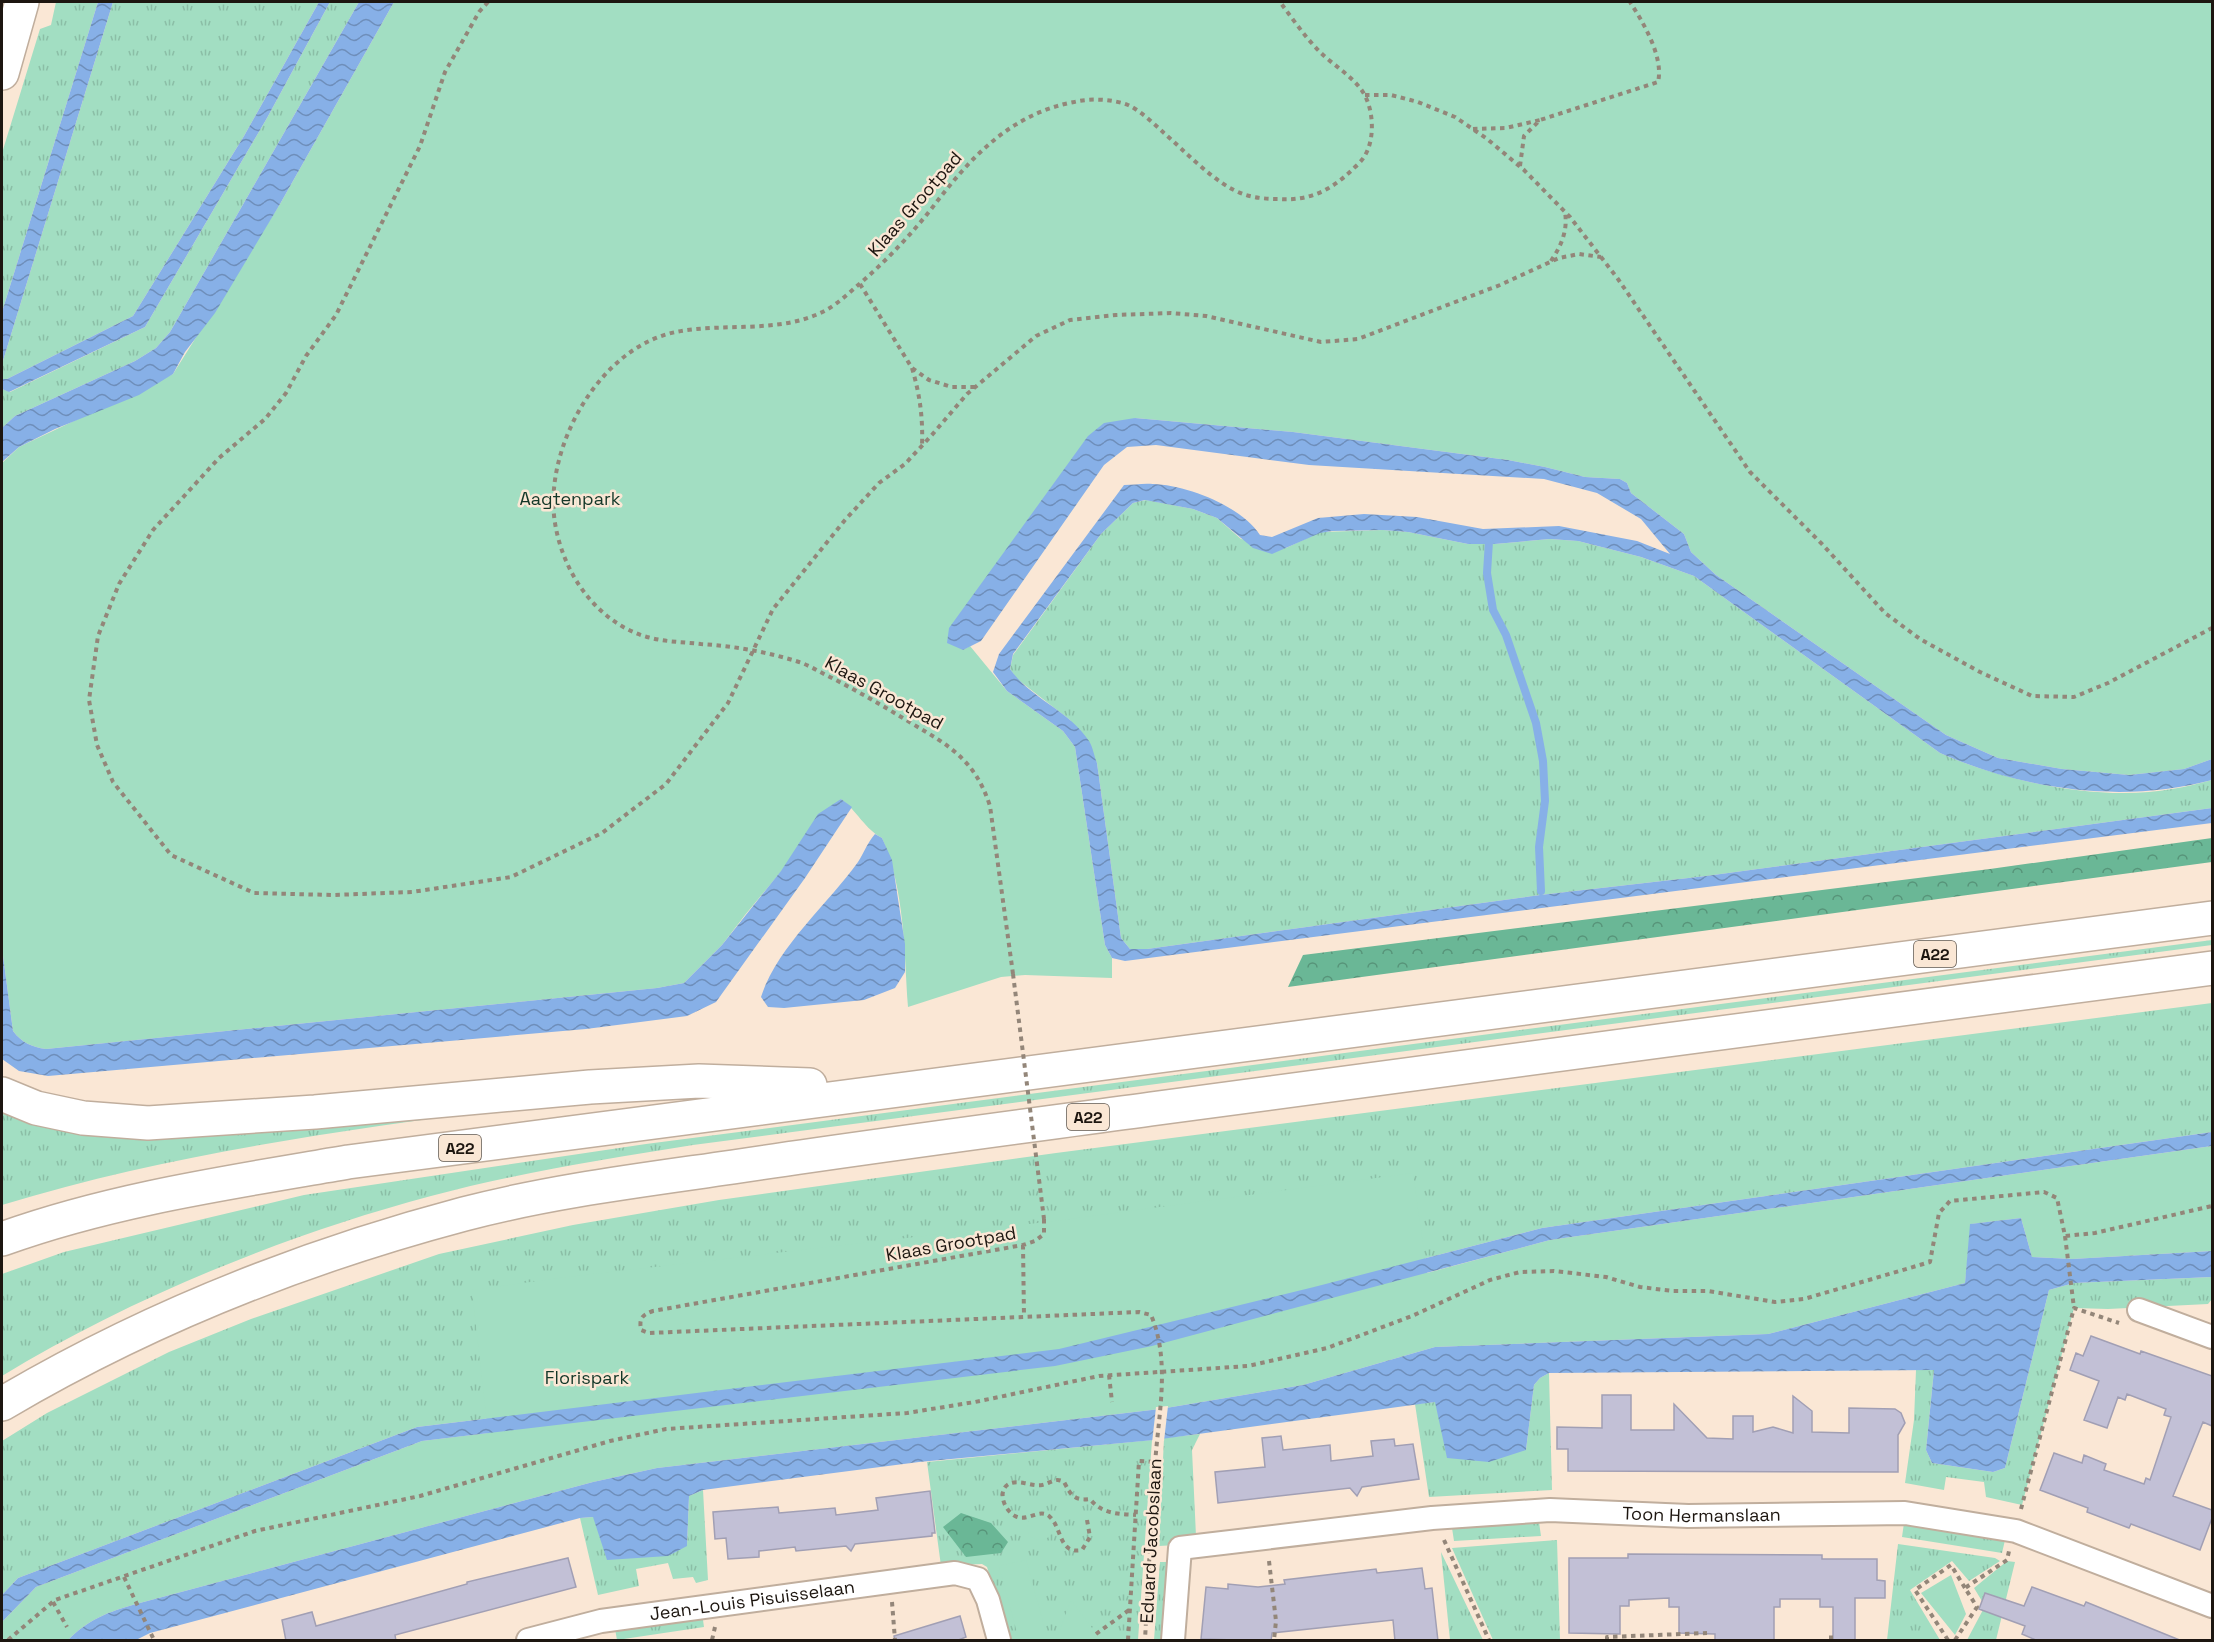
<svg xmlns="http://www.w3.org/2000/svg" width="2214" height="1642" font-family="'Space Grotesk',sans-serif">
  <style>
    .grass { fill: url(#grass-tufts) }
    .forest { fill: url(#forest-crowns) }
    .green { fill: #a2dec2 }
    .water { fill: url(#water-waves) }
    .pier { fill: #fae7d5 }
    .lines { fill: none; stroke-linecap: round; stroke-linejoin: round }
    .stream { stroke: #87b0e7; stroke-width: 8 }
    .building { fill: #c2c0d6; stroke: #a19fb4; stroke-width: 1.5 }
    .street-casing { stroke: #c0ae9d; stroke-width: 26 }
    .highway-casing { stroke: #c0ae9d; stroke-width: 36 }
    .path { stroke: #938679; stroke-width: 4; stroke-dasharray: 4.5 4.5; stroke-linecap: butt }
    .street { stroke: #fff; stroke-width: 22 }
    .highway { stroke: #fff; stroke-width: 33 }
    .path-bridge { stroke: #938679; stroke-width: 4; stroke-dasharray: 4.5 4.5; stroke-linecap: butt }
    .labels { text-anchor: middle; stroke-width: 5; stroke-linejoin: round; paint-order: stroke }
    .shield { fill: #fae7d5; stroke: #5f554b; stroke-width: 1.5 }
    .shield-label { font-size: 16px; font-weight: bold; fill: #1d1610 }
    .street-label { font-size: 18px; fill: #1d1610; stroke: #fae7d5 }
    .park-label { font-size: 18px; fill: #143829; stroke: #fae7d5 }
  </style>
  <defs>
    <pattern id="grass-tufts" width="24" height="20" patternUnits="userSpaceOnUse" patternTransform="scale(1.5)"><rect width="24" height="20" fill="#a2dec2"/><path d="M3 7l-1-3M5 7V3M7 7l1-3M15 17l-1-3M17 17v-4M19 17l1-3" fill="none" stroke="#8bbea6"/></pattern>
    <pattern id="forest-crowns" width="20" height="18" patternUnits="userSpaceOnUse" patternTransform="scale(1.5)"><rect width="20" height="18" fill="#6ab796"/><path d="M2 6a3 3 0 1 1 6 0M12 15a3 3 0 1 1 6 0" fill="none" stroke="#579479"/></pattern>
    <pattern id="water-waves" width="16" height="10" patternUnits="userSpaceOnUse" patternTransform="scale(1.5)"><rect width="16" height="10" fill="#87b0e7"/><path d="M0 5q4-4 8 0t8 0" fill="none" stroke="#6e8eba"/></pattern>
  </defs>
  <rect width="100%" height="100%" fill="#fae7d5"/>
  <path class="grass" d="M56,2H98L2,312V153L40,29L51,25Z
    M113,2H319L244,136L133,316L7,379H2V364Z
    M330,2H359L170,332L156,348L135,361L15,416L2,428V389L10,392L145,327L267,118Z
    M1146,500L1193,509L1217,518L1241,539L1286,548L1320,532L1383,530L1408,532L1468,544H1495L1550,539L1578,541L1641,557L1694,576L1940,753C2005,782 2102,802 2172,789C2186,787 2199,783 2212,780V808L1706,876L1540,895L1147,949H1130L1121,938L1097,763L1070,720L1017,679L1010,669L1013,655L1101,534L1133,503Z
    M2212,940V945L693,1145C605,1159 517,1173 431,1196C285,1235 130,1298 2,1376V1274L64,1252L304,1195L646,1144Z
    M2212,1003V1132L1542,1228L1314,1287L1059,1349L417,1427L18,1578L2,1595V1441L47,1413L169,1352L251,1319L439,1254L573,1225L719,1200L1056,1153Z
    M2,1107L506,1108C334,1132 169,1154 2,1205Z
    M2212,1277V1299L2208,1304L2108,1309L2074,1308L2022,1505L1986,1497L1984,1482L1946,1477L1944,1490L1905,1483L1914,1420L1916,1370H1934L1926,1450L1932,1463L1993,1472L2005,1468L2049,1290L2074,1283Z
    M1549,1373L1552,1490L1429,1497L1415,1404L1435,1402L1526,1450L1534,1385L1540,1378Z
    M1200,1434L1192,1450L1196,1536L1176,1545L1159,1546L1164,1438Z
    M1152,1440L1138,1640H1010L987,1567L982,1564L941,1566L927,1462Z
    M703,1490L708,1580L696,1583L693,1577L673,1579L668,1563L636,1569L639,1586L598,1595L580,1518L593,1517L687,1546L689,1496Z
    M1539,1522L1541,1536L1454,1541L1452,1528Z
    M1904,1523L2005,1540L2002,1553L1902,1537Z
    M1557,1540L1560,1640H1493L1452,1548Z
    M1898,1544L1995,1558L2000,1561L1969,1581L1952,1561L1910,1590L1940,1640H1887Z
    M1441,1552L1483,1640H1450Z
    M2007,1561L2015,1562L1996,1640H1967L1985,1606L1974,1588Z
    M1160,1562H1167L1162,1640H1154Z
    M702,1613L704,1627L617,1640L615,1629Z"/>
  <path class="forest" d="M2212,838V862L1288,987L1303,955L1990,869Z
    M961,1513L991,1523L1008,1542L1001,1553L966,1557L943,1527Z"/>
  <path class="green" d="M394,2H2212V759L2184,769L2129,775L2062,769L1998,758L1946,735L1716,575L1691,552L1684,534L1631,493L1627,483L1620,479L1585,477L1545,467L1508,460L1293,432L1135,418L963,650L970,646L1007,691L1063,731L1075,747L1105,945L1112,958V978L1025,975L1001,977L908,1007C904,951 905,890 882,838C866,830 856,810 841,799L745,915L722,945L684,983L657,988L46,1049C32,1047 22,1043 13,1031L2,948V463L19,447L173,374L280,204Z
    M2212,1146V1251L2072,1259L2032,1257L2021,1218L1971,1224L1965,1283L1768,1334L1435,1347L1303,1385L1160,1409L657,1468L593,1482L136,1604C108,1612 89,1619 68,1640H2V1622L36,1587L422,1441L488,1433L472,1290L567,1277L1055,1221L1413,1173L1427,1273L1550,1240Z
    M1027 1527a13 13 0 1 1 26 0a13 13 0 1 1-26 0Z
    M1026,1560L1048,1640H1019L999,1566Z
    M1951,1575L1966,1614L1955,1635L1921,1593Z
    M1071,1600L1098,1636L1093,1640H1056Z"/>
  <path class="water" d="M98,2H113L2,364V312Z
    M319,2H330L267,118L145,327L9,392L2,389V379H7L133,316L244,136Z
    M359,2H394L280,204L215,313L185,352L173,374L139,395L55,429L19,447L2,462V428L15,416L135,361L156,348L170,332Z
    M1135,418L1293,432L1508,460L1545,467L1585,477L1620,479L1627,483L1631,493L1684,534L1691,552L1716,575L1946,735L1998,758L2062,769L2129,775L2184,769L2212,759V780C2123,804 2024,790 1940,753L1694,576L1641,557L1578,541L1550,539L1495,544H1468L1408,532L1383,530L1332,531L1320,533L1272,554L1253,548L1217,518L1193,509L1145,500L1133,503L1101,534L1013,654L1010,669C1030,698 1069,710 1089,741C1093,747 1094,756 1097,763L1121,938L1130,949H1147L1540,895L1706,876L2212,808V823L1125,961L1112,958L1105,945L1075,747L1063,731L1007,691L993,672L999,654L1124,485C1134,485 1143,483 1153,484C1187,485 1241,506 1260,535L1272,537L1318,518L1364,514L1417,517L1483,529L1559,526L1637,541L1670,554L1641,519L1597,493L1544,479L1309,465L1156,445L1127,447L1104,465L981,641L963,650L947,643L949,628L1088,436L1104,423Z
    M841,799L852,807L805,878L716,1002L687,1016L586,1029L48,1076L19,1071L2,1059V948L13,1031C22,1043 32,1047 46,1049L657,988L684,983L722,945L781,871L818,814Z
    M875,834L882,838L892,860L905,944V972L895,988L864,1000L784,1008L768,1007L761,997C777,947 828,904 858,862C864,853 867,843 875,834Z
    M2212,1132V1146L1550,1240L1152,1346L1055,1366L422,1441L36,1587L2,1622V1595L18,1578L417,1427L1059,1349L1314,1287L1542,1228Z
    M2021,1218L2032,1257L2072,1259L2212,1251V1277L2074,1283L2049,1290L2005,1468L1993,1472L1932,1463L1926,1450L1934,1370L1549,1373L1540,1378L1534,1385L1526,1450L1489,1462L1447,1458L1435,1402L1154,1440L919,1462L703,1490L689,1496L687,1546L668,1556L607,1560L593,1517L580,1518L150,1633L136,1640H68C89,1619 108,1612 136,1604L593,1482L657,1468L1160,1409L1303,1385L1435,1347L1768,1334L1965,1283L1970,1224Z"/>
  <path class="pier" d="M1168,1406L1164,1441L1152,1443L1156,1407Z"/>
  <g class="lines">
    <path class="stream" d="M1489,541L1487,573L1493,610L1506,635L1536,723L1543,761L1545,801L1539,847L1541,891"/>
  </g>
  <path class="building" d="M2091,1336L2140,1354L2141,1351L2212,1376V1426L2203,1422L2173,1496L2212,1510V1518L2200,1550L2131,1524L2129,1528L2087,1512L2088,1508L2040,1490L2054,1453L2082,1463L2084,1455L2106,1464L2104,1470L2144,1484L2146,1478L2150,1480L2171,1417L2164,1415L2166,1409L2127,1394L2125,1400L2118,1397L2107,1428L2084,1420L2099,1381L2070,1370L2076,1353L2083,1356Z
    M1602,1395H1631V1430H1674V1404L1707,1438L1733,1439V1416H1753V1432L1773,1427L1793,1433V1396L1812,1411V1432L1849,1433V1408L1895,1409L1901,1413L1905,1423L1898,1435V1472L1568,1471V1449H1557V1427L1602,1428Z
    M1281,1436L1283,1450L1330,1445L1331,1461L1373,1456L1371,1441L1394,1439L1395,1446L1413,1444L1419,1479L1362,1487L1357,1496L1350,1488L1218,1503L1215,1472L1265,1467L1262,1438Z
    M930,1491L935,1533H932V1536L855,1544L851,1551L846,1546L796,1551L795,1547L759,1551V1557L728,1559L726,1538L715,1539L713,1512L778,1507L779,1513L835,1508L836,1515L878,1510L876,1498Z
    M1628,1554L1822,1555V1559H1877V1580L1885,1581V1598H1855V1641H1833V1607H1820V1599H1780V1607H1774V1641H1715V1634L1679,1633V1607H1669V1598L1629,1600V1606H1620V1634L1569,1633V1558H1628Z
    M568,1558L576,1587L395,1635L396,1641H286L282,1620L312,1612L316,1626L467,1584V1582Z
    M1422,1568L1425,1589L1432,1588L1438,1641H1395L1393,1620L1272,1633L1271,1641L1201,1639L1206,1587L1228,1589V1584L1258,1587L1285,1584L1284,1580L1376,1569L1377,1573Z
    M2032,1587L2084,1606L2086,1602L2182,1641H2038L2022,1634L2025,1626L1979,1609L1985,1593L2024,1606Z
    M960,1616L966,1637L956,1641H895L894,1636Z"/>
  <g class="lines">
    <g class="street-casing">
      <g id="street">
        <path d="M2139,1310L2212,1337"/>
        <path id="s1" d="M528,1640L601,1621L955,1573L978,1579L988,1600L999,1640"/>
        <path id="s2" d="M1173,1640L1180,1548L1432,1518L1550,1510L1688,1516L1905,1513L2016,1531L2212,1606"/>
      </g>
    </g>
    <g class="highway-casing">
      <path id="highway" d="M2,73L22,2
        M2,1094L36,1108L83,1118L148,1123L315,1112L590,1087L699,1081L810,1085
        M2,1239C113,1199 232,1182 348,1162L2212,918
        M2,1404C146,1319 302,1257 464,1214C552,1191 643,1180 733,1167C872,1146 1011,1128 1151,1109C1504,1061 1859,1015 2212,968"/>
    </g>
    <path class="path" d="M488,2L479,12L445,72L420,146L336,315L306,356L286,393L265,419L219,458L153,530L119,584L98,636L89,700L97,745L113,782L171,855L254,893L333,895L412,892L511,877L602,833L666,784L728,703L773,609L845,520L879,483L905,464L931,436L967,394L1036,336L1070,320L1116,315L1171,313L1206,316L1321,342L1358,339L1500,285L1559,258L1579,254L1601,257
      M1365,95H1391L1418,102L1455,117L1486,138L1524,170L1570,217L1618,279L1750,472L1822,544L1885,613L1920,639L1980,672L2032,696L2074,697L2108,683L2212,628
      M1473,129L1506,128L1540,120
      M1520,166L1524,136L1540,120L1658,82C1664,57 1643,22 1630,2
      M1551,261C1561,246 1568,231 1565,212
      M860,284L912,368L929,380L952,387H975
      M912,368C920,395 923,418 922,446
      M1013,974L990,806C975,760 950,746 911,723C885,707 859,692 832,678C821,673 811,666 799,662C768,652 734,646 701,644C683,642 665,642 647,637C596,622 563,573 555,523C543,449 599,347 676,332C724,322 783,335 828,309C838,303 848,294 857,286C884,263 910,236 932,208C970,158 1010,114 1074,102C1091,98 1112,99 1128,105C1141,111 1153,123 1164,133C1186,152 1215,184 1243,194C1254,198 1267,199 1279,199C1309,201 1330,191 1352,170C1356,166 1361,162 1364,157C1376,139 1374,105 1360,88C1349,74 1332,64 1320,52C1305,37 1292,18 1280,2
      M1044,1219V1234L1035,1241L1023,1245L653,1311C642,1315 639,1318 641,1330L649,1333L1139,1312L1151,1315C1171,1362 1158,1416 1155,1465C1151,1524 1148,1582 1145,1640
      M2065,1236L2074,1308
      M1023,1245L1024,1317
      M1109,1375L1112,1402
      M2021,1509L2074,1308L2119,1323
      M1087,1520L1090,1537L1082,1550C1059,1555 1062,1528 1050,1517C1040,1507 1027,1523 1015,1516C1000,1508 994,1477 1024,1483C1030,1484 1036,1486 1042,1485C1051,1483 1055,1477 1064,1482C1071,1495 1074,1501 1090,1499C1102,1514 1118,1514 1136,1515
      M1444,1540L1489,1640
      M1269,1561L1276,1621L1274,1640
      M124,1577L154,1640
      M53,1602L67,1627
      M892,1602L895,1640
      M1096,1634L1129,1610
      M8,1640L55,1600L255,1531L420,1496L610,1441L666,1429L907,1413L975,1402L1099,1376L1248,1366L1327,1348L1412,1316L1490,1280L1520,1272L1554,1271L1606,1277L1640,1287L1673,1291H1708L1775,1302L1804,1299L1930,1262L1939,1213L1950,1201L2044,1192L2057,1198L2065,1236L2095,1233L2212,1206
      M712,1640L715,1627
      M1128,1640L1139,1461L1155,1462
      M1607,1640V1637L1707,1633
      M1831,1640V1634
      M1948,1640L1915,1590L1951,1565L1965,1588
      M1955,1640L1977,1607L1965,1588L2007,1560L2009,1551"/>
    <use href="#street" class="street"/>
    <use href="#highway" class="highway"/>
    <path class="path-bridge" d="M1013,974L1044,1219"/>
  </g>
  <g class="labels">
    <g class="shield">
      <rect x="1914" y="941" width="42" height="26" rx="4.5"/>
      <rect x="1067" y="1104" width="42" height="26" rx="4.5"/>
      <rect x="439" y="1135" width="42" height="26" rx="4.5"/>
    </g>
    <g class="shield-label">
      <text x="1935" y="960">A22</text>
      <text x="1088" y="1123">A22</text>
      <text x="460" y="1154">A22</text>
    </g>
    <g class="street-label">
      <text transform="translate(915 204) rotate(-49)" y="6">Klaas Grootpad</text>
      <text transform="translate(884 693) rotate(29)" y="6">Klaas Grootpad</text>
      <text transform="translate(951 1244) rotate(-10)" y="6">Klaas Grootpad</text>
      <text dy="6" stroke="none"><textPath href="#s2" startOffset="616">Toon Hermanslaan</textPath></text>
      <text transform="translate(1151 1541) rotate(-87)" y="6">Eduard Jacobslaan</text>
      <text dy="6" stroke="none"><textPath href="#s1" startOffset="228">Jean-Louis Pisuisselaan</textPath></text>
    </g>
    <g class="park-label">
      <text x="570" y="505">Aagtenpark</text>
      <text x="587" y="1384">Florispark</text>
    </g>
  </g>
  <rect width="2214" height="1642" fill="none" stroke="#1d1610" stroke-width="6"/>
</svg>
